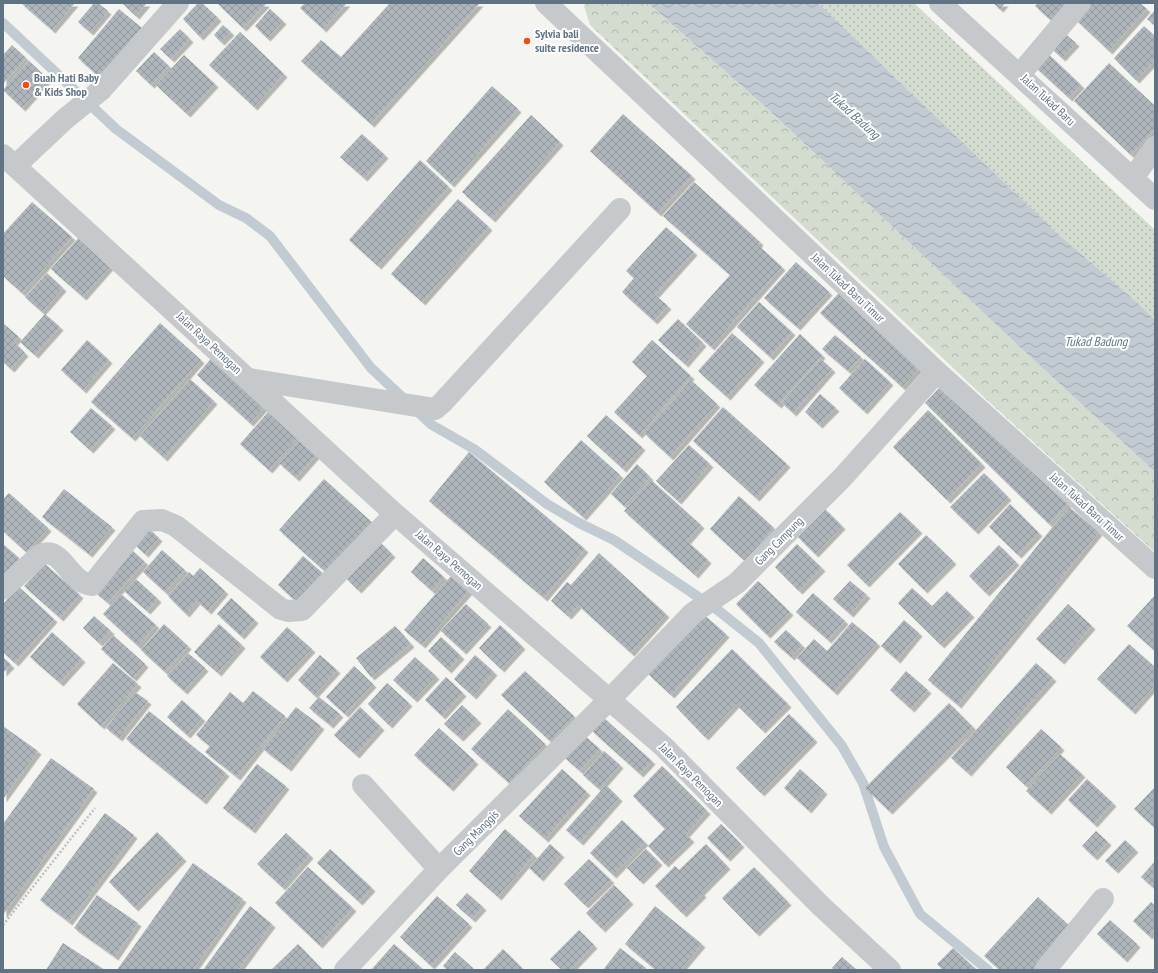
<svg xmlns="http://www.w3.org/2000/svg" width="1158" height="973" font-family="'PT Sans Narrow',sans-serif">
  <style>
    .grass { fill: url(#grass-dots) }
    .forest { fill: url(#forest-crowns) }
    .water { fill: url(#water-waves) }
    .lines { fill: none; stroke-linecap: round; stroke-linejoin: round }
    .stream { stroke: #c1cbd1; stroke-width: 10 }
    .building { fill: url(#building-cross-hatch); filter: url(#shadow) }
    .path { stroke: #bec0c2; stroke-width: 2.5; stroke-dasharray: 2 2; stroke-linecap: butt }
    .minor { stroke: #c6c9cc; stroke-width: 22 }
    .poi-dot { fill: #f34c12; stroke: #fff; stroke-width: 1.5 }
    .labels { text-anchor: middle; stroke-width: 4; stroke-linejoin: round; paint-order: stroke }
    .poi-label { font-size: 12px; font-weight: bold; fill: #607384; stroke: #fff; text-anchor: start }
    .street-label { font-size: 12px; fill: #607384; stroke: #fff }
    .water-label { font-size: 13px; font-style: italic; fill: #5c7782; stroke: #fff }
  </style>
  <defs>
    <pattern id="grass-dots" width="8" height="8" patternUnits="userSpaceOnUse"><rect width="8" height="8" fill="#d4dcd0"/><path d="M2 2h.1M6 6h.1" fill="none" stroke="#afb7ae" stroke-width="1.8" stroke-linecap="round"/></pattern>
    <pattern id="forest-crowns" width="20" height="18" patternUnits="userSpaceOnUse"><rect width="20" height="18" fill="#d4dcd0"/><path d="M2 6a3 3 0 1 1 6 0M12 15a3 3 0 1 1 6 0" fill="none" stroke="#afb7ae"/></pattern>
    <pattern id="water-waves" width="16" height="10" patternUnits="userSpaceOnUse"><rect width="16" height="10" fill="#c1cbd1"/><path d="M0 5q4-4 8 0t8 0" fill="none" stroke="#a0a9af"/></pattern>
    <pattern id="building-cross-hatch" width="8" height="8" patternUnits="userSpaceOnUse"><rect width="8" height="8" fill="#aeb6bb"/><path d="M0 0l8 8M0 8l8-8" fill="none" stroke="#91989e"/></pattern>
    <filter id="shadow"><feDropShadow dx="3.5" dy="3.5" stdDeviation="0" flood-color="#0004"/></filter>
  </defs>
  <rect width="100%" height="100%" fill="#f4f5f0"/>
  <path class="grass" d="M818,3H914L916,5L1155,230V320L1139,304L1057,233Z"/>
  <path class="forest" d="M586,3H648L771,112L1023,350L1155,472V552L987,400L590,25L584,6Z"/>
  <path class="water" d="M648,3H818L1057,233L1139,304L1155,320V472L1023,350L771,112Z"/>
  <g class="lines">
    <path class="stream" d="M3,23L116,129L219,205L246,218L270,236L371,368L432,425L474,449L547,504L579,523L614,540L719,611L759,643L842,746L863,783L884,847L920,914L988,970"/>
  </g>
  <path class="building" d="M21,3H75L52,30Z
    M94,3H98L108,11L90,32L78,22Z
    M122,3H147L136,16Z
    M198,3H202L218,18L200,37L183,19Z
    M217,3H265L266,4L243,28Z
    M305,3H347L323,29L300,8Z
    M390,3H480L371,124L301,61L321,40L341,57Z
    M993,3H1005L1000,9Z
    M1038,3H1070L1053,22L1035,6Z
    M1087,3H1140L1147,9L1109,51L1073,17Z
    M119,9L148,33L106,83L78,58Z
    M270,9L283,21L267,38L255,26Z
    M1155,10V26L1147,19Z
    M223,25L231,32L221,42L214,35Z
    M1144,26L1155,36V60L1136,80L1114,58Z
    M180,29L190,39L171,59L160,49Z
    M240,32L284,74L254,107L209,65Z
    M1063,32L1076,43L1062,58L1050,47Z
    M12,45L26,58L3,84V55Z
    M1044,50L1081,85L1069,98L1032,64Z
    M154,52L169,66L151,85L136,71Z
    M184,55L215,84L187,114L156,85Z
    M29,61L48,79L22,108L3,90Z
    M1109,63L1155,106V129L1131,155L1074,101Z
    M492,86L518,109L451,184L426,161Z
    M623,114L692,176L658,213L590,151Z
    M531,115L560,142L492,219L462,192Z
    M362,134L385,155L364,178L340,157Z
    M420,160L449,187L378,266L349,240Z
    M694,182L760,242L758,245L782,267L711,347L686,324L730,275L663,216Z
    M458,199L489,227L422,302L391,274Z
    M32,202L72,237L22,293L3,276V234Z
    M666,227L694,252L655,295L668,306L654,321L622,292L634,278L626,271Z
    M82,234L114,262L83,297L51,269Z
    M796,262L829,292L797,327L764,298Z
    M47,273L63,288L42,312L25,297Z
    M839,293L920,367L902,387L820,313Z
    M759,302L792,332L770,357L737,327Z
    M45,314L60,327L35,355L20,342Z
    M678,319L703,343L685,364L658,340Z
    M160,323L201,360L132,438L91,402Z
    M4,324L19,337L14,342L25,353L11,369L3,362Z
    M732,333L761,359L727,397L698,371Z
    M800,334L822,355L778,405L754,385Z
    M835,335L861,357L848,371L822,349Z
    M87,340L109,360L83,390L61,370Z
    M652,340L691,376L639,435L614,412L647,376L632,362Z
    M214,355L268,403L250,423L197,375Z
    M821,359L832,369L793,413L782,403Z
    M865,359L890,382L864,411L839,388Z
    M190,379L214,401L164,458L140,436Z
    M691,380L717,404L670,457L644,433Z
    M945,382L1068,504L1049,524L925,403Z
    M820,394L836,408L819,425L805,412Z
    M723,407L787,464L756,498L693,441Z
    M91,408L112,426L90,450L70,432Z
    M928,410L982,464L947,500L893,447Z
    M269,411L298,437L269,470L240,444Z
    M606,415L642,447L623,469L587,436Z
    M301,439L317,454L296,478L279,463Z
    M581,440L620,475L583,517L544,482Z
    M689,445L710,464L678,501L656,481Z
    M469,452L585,549L544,598L429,501Z
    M637,464L650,477L624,506L611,494Z
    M984,473L1008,497L975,531L950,507Z
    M324,479L375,525L330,576L279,530Z
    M651,480L701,525L687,541L708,560L695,575L624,511Z
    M64,489L112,527L89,554L42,517Z
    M9,493L48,528L26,552L3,531V499Z
    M739,496L774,528L745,561L710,529Z
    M1010,504L1039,533L1018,555L989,527Z
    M1069,507L1099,532L958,705L928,680Z
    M825,509L842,526L815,554L798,537Z
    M900,512L919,530L866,584L847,565Z
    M148,528L159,538L145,554L134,544Z
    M926,535L953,561L924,590L898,564Z
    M380,542L392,554L358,590L346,578Z
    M3,544L19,558L3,576Z
    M797,544L822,568L799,591L775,567Z
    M999,545L1016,562L986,593L969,576Z
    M132,550L145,562L108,603L94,591Z
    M162,550L185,570L165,592L143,572Z
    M599,553L666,614L631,653L578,605L568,616L551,601L567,582L571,585Z
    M303,556L326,576L300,605L278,585Z
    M423,558L444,577L432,591L411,572Z
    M45,564L80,595L60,618L24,586Z
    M200,568L225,591L208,611L197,601L186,614L168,596L189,572L193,576Z
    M451,576L469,591L422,645L404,630Z
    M136,579L158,599L147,611L124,591Z
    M758,581L790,612L767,635L736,604Z
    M850,581L867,595L850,614L833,599Z
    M19,587L54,619L15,663L3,652V604Z
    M912,588L932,606L947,591L971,614L941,645L898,603Z
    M813,593L845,621L828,640L796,612Z
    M121,594L156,625L138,646L103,614Z
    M1155,595V651L1127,626Z
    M231,598L255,620L241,636L217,614Z
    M466,604L488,624L463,651L441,631Z
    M1068,604L1092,626L1061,661L1036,639Z
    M702,613L726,634L671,695L648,674Z
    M94,616L111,631L99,643L83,628Z
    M904,620L919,633L897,660L881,646Z
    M852,622L877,643L834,692L797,658L814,639L827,651Z
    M164,624L188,646L165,672L141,650Z
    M219,624L242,645L218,673L194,652Z
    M500,625L522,646L501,669L479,648Z
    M395,626L411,644L371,677L356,658Z
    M287,627L312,649L284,679L260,657Z
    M786,630L802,645L791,657L774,642Z
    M52,632L82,659L60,683L30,657Z
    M113,635L145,664L133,678L101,649Z
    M441,637L461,656L448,670L428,651Z
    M1129,644L1155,667V685L1132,711L1097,679Z
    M732,649L788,704L762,730L736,704L705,737L676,707Z
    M188,653L205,668L184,691L167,676Z
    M320,655L337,670L314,695L298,680Z
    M475,655L494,672L473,696L454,679Z
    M3,657L11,665L3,673Z
    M415,657L436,676L414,699L393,680Z
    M113,663L138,684L101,726L77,704Z
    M1036,663L1053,678L968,773L951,758Z
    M354,666L373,684L345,714L326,697Z
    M525,671L574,716L550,741L501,695Z
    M906,671L928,690L911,709L890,690Z
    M446,677L463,693L442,716L425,700Z
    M387,683L409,703L389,725L368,704Z
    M253,691L285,716L237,777L205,752L210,746L196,735L230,692L243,703Z
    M135,692L148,701L119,738L106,728Z
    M319,697L340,714L330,725L309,708Z
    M182,700L202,718L187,735L167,717Z
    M949,703L973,727L889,811L865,788Z
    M462,705L478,720L460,738L444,724Z
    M296,707L321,726L288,768L263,749Z
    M360,707L381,727L356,755L334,735Z
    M508,709L545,744L509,783L471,749Z
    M149,711L226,773L203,801L126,739Z
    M789,714L814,739L761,793L736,768Z
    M603,717L652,761L640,774L591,730Z
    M3,726L38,751L3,799Z
    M439,728L475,761L450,788L414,755Z
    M1041,729L1061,747L1026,786L1006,767Z
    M585,736L600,749L580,771L565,758Z
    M604,751L620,765L599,789L583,775Z
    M1060,754L1082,774L1048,811L1026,791Z
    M51,758L94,789L3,915V824Z
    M257,764L286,786L252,830L223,808Z
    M662,766L707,811L686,834L691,839L665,864L648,846L665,829L633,796Z
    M562,769L587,792L545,839L519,816Z
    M800,769L824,791L808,810L784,788Z
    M1087,779L1113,803L1094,824L1068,800Z
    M606,785L619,798L580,842L566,830Z
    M1155,787V828L1134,809Z
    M105,813L134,835L69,922L40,900Z
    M622,820L645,842L613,875L590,853Z
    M721,824L741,844L727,858L707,838Z
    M505,829L534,855L498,897L469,871Z
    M1096,831L1108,842L1094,857L1082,846Z
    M157,832L183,858L135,908L109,882Z
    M286,833L310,855L282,887L257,864Z
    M1125,840L1135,849L1115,870L1105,861Z
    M550,844L561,854L540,878L529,868Z
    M706,844L727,866L701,892L703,894L683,914L655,886L675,866L679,870Z
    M330,849L372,888L359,902L317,863Z
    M646,849L659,862L640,881L627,868Z
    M589,859L611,880L585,905L564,884Z
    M1155,861V889L1141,877Z
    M193,863L243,899L193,970H117Z
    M308,867L353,908L319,945L275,903Z
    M754,867L788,902L756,933L722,898Z
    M614,885L630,901L602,929L586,913Z
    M467,893L483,907L472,919L456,905Z
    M97,895L138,923L115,957L74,928Z
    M437,896L469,924L431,966L400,937Z
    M1038,897L1072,928L1034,970H1000L984,956Z
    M1151,902L1155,906V929L1149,936L1133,921Z
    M250,906L272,924L238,970H203Z
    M655,906L702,944L680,970H656L625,944Z
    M1110,920L1137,944L1124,959L1097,934Z
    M579,930L594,945L570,970H562L550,959Z
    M63,943L105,970H46Z
    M298,944L323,970H271Z
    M394,944L424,970H371Z
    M620,948L646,968L645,970H603Z
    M953,948L977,970H943L937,964Z
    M503,949L524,970H483Z
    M455,952L473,968L472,970H447L443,966Z
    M842,957L857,970H835L832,968Z"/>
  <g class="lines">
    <path class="path" d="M3,925L95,808"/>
    <path class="minor" d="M546,3L937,372L1155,568
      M940,3L1155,199
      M1020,74L1080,3
      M3,155L395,514L664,747L821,906L890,970
      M15,166L65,119L101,90L178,3
      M1133,178L1155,147
      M249,379L435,409L442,403L620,209
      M3,589L40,555C63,545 68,583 92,585L143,521L162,520L176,526L281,609L288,611L302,610L395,514
      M363,785L439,869
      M345,970L439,869L610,699L693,613L737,583L842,478L937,372
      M1045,970L1103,899"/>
  </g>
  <g class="poi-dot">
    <circle cx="527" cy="41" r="4"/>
    <circle cx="26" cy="85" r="4"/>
  </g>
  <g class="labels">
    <g class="poi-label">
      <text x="535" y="38">Sylvia bali<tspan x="535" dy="14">suite residence</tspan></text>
      <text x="34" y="82">Buah Hati Baby<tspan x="34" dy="14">&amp; Kids Shop</tspan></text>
    </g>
    <g class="street-label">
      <text transform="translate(1048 100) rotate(43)" y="4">Jalan Tukad Baru</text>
      <text transform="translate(848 288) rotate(43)" y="4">Jalan Tukad Baru Timur</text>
      <text transform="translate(209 343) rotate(43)" y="4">Jalan Raya Pemogan</text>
      <text transform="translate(1087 507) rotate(42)" y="4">Jalan Tukad Baru Timur</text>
      <text transform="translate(779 541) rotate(-45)" y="4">Gang Campung</text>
      <text transform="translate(449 560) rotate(41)" y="4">Jalan Raya Pemogan</text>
      <text transform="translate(691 775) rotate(45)" y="4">Jalan Raya Pemogan</text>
      <text transform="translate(476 833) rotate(-45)" y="4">Gang Manggis</text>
    </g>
    <g class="water-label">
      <text transform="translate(855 115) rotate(42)" y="5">Tukad Badung</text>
      <text x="1096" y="346">Tukad Badung</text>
    </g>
  </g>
  <rect width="1158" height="973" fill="none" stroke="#607384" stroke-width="8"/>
</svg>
